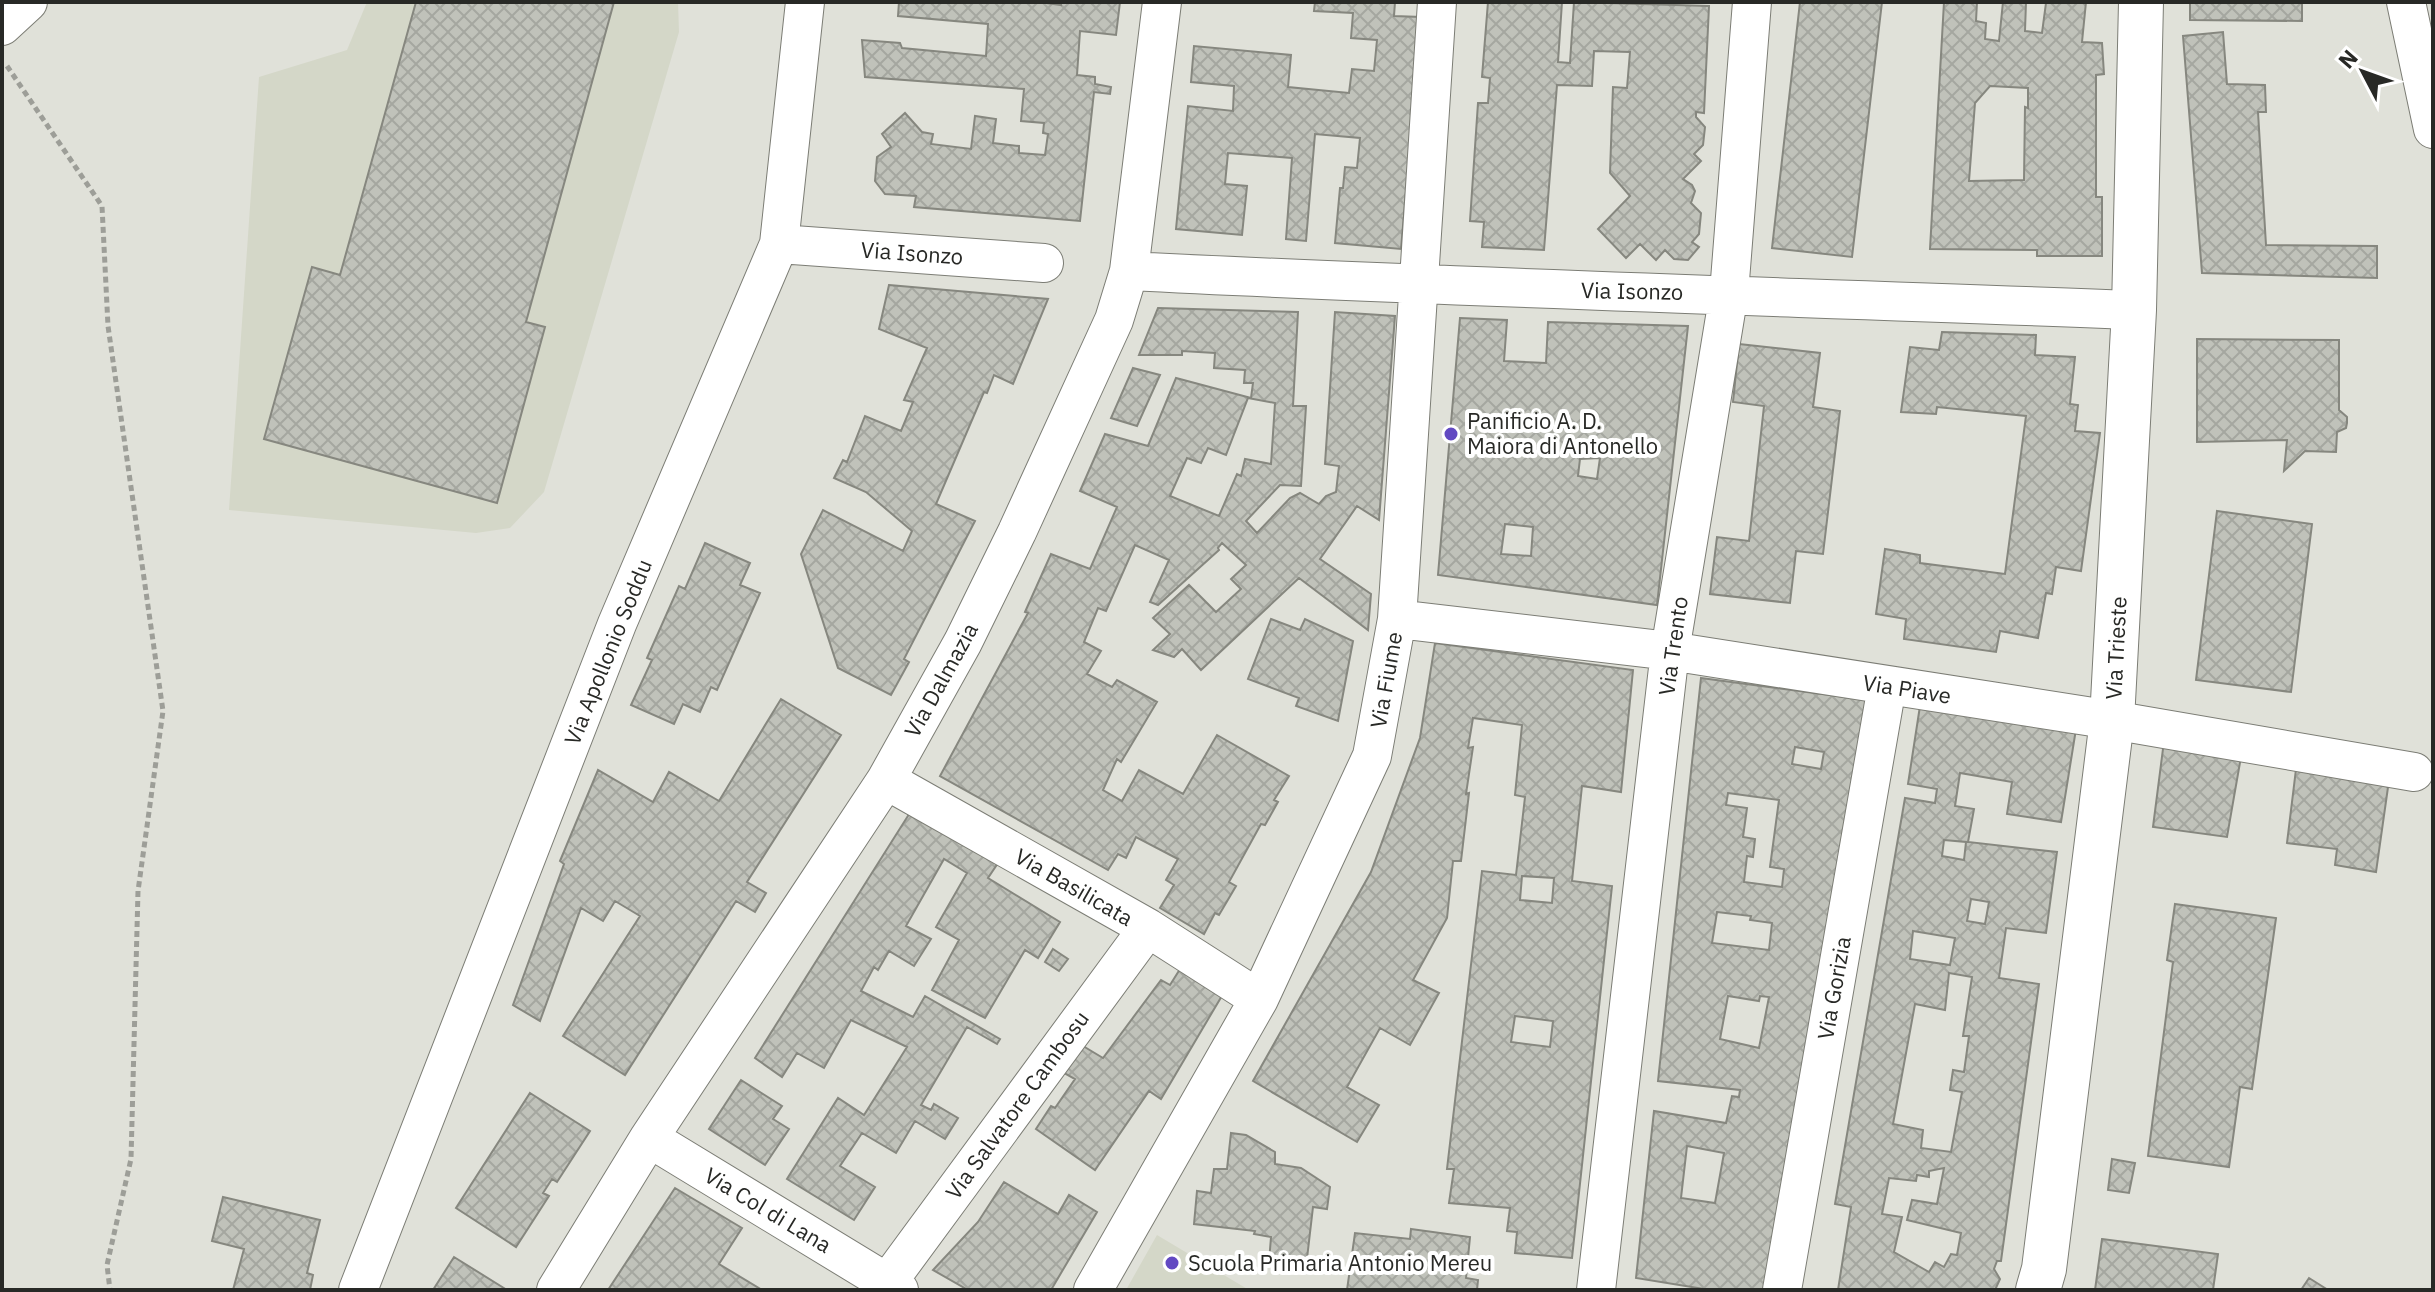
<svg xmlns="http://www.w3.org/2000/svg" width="2435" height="1292" font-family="'IBM Plex Sans',sans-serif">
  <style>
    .built { fill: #d4d7c8 }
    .building { fill: url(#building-cross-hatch); stroke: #86877f; stroke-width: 2; fill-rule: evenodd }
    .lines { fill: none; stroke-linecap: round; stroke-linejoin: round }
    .street-casing { stroke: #7c7d75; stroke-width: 40 }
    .secondary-casing { stroke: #7c7d75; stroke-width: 46 }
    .path { stroke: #9d9e98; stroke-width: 5; stroke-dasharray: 6 4; stroke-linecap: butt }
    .street { stroke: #fff; stroke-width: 38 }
    .secondary { stroke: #fff; stroke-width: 44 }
    .poi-dot { fill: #6249c2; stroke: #fff; stroke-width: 3 }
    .labels { text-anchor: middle; stroke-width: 8; stroke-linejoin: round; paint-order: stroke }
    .street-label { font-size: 22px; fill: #282926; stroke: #fff }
    .poi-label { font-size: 22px; fill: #282926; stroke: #fff; text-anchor: start }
  </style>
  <defs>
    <pattern id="building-cross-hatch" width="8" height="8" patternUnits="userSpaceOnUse" patternTransform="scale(2)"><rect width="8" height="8" fill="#c0c2ba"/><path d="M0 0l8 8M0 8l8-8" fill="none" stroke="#a5a7a0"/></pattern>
  </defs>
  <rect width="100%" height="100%" fill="#e0e1d9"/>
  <path class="built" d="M367,2H678L679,32L544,492L510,528L476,533L229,510L259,77L347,50Z
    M1157,1235L1249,1290H1126Z"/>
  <path class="building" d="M416,2H614L526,322L545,327L497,503L264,439L312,267L340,275Z
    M899,2H1039L1061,5V2H1120L1116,35L1080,31L1077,75L1095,77V84L1111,87L1110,94L1094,92L1080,221L914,207L916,196L885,194L875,181L877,157L891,147L882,134L905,113L922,132L933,134L931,144L971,149L975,116L996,119L993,143L1019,146V153L1045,155L1048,134L1043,133L1044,123L1021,121L1024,89L865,77L862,40L900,43L902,48L986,56L988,24L898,16Z
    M1315,2H1395L1394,16L1421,17L1401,249L1335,243L1340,188H1343L1345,167L1357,168L1360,138L1315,134L1306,241L1286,239L1292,158L1228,153L1225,184L1247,186L1242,235L1176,229L1188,106L1233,111L1234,86L1191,82L1194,46L1291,55L1288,87L1349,93L1352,69L1374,71L1377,40L1351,38L1353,13L1314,11Z
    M1488,2H1562L1558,62L1570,63L1574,2L1709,6L1704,113L1696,112V117L1705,127L1703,145L1694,154L1701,161L1683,179L1692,185L1695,191L1691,203L1701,213L1699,234L1692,242L1699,247L1688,260L1674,259L1665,250L1656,260L1640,244L1626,258L1598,229L1630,196L1610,173L1613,87L1627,88L1630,52L1594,51L1592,86L1557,85L1544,250L1482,247L1484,222L1470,221L1478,103H1488L1490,78L1482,77Z
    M1800,2H1882L1852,257L1772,248Z
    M1944,2H1977L1976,21L1986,23L1985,39L1999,41L2003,2H2026L2025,31L2042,33L2046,3L2027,2H2086L2082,42L2102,43L2104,74L2096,75V197H2102V256H2037V250L1930,249ZM1990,86L2028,88V108L2025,107L2024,180L1969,181L1975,103Z
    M2190,2H2302V21L2190,20Z
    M2223,32L2227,84L2265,85L2266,112H2258L2266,245L2377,246V278L2202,273L2183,36Z
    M889,285L1048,299L1013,384L994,375L987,393L984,392L936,504L975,521L904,659L909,662L891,695L838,668L801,554L823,510L903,551L912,531L866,492L834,478L843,460L847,462L865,416L901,431L913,402L904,400L927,348L879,329Z
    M1158,308L1298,312L1293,406H1306L1301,486L1280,485L1246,521L1257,533L1290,498L1300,493L1319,504L1326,496L1336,492L1339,466L1325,464L1335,312L1395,316L1379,520L1357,506L1320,559L1371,594L1368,630L1299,578L1201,670L1182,649L1174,657L1153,650L1170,634L1153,618L1189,585L1216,612L1241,589L1231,579L1246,565L1222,543L1218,548L1219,550L1158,605L1150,602L1169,560L1135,545L1106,611L1098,608L1084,642L1101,651L1087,674L1112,687L1117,680L1157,702L1121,762L1117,759L1103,790L1122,801L1139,770L1183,794L1217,735L1289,776L1274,800L1278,802L1265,825L1261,824L1229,882L1236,886L1219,915L1215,913L1204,934L1160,908L1174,885L1166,880L1178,859L1136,837L1126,858L1118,854L1108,870L940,776L1028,613L1025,612L1051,554L1090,569L1117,507L1080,491L1105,434L1148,446L1176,378L1251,398L1253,383H1244L1245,370L1214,368L1215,353L1182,351V355H1139ZM1248,398L1275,403L1271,464L1245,459L1241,476L1237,474L1219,516L1170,496L1187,458L1201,463L1208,448L1226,455Z
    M1460,318L1507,320L1504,361L1546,363L1548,322L1688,326L1657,605L1438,575ZM1600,458L1597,479L1578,476L1580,459ZM1505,524L1533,527L1531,556L1501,554Z
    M1942,332L2036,335L2035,355L2075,357L2070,404L2078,405L2075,431L2100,433L2081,571L2056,567L2052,594L2046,593L2038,638L2000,631L1996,652L1904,639L1906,619L1876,614L1885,549L1920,555V563L2005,574L2026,416L1937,407L1936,414L1901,412L1910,347L1939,350Z
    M2197,339L2339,340V410L2347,417V423L2346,428L2337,432L2336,452L2305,451L2284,471L2287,440L2197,442Z
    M1739,344L1820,353L1813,407L1840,411L1823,554L1796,551L1790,603L1710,594L1717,537L1749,541L1764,406L1733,402Z
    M1133,368L1160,375L1137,426L1111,418Z
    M2217,511L2312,524L2291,692L2196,680Z
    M705,543L750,563L740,585L760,593L717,690L711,687L700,712L683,704L674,724L631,705L652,660L647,658L679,586L685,589Z
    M1271,619L1300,630L1305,619L1353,641L1338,721L1296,706L1299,698L1248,679Z
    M1435,643L1633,670L1621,792L1582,786L1572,881L1612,886L1572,1258L1515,1253L1517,1232L1507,1231L1510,1208L1449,1203L1454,1169H1447L1482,871L1516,875L1525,797L1515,795L1522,725L1473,718L1468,748L1473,747L1466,794L1469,793L1461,861H1453L1447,918L1413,980L1439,993L1410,1045L1380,1028L1347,1087L1379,1105L1357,1142L1253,1081L1371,872L1420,738ZM1522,876L1554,878L1552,903L1520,900ZM1515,1016L1553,1021L1550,1047L1511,1042Z
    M1701,678L1868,700L1768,1290H1710L1636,1278L1654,1111L1726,1123L1732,1096L1739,1097L1740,1090L1658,1081ZM1795,747L1824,752L1821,769L1792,764ZM1728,793L1779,800L1770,867L1784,869L1782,887L1744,882L1747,856L1753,857L1755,839L1743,837L1747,808L1726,805ZM1717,912L1751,916L1750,920L1772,923L1769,950L1712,943ZM1728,996L1759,1001L1760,996L1769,997L1759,1048L1720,1039ZM1687,1146L1724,1153L1715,1203L1681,1198Z
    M781,699L841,735L747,882L766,893L755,912L736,901L625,1075L563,1036L640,916L615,901L603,921L581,908L540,1021L513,1005L564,864L560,861L598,770L653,802L669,772L719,801Z
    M1920,706L2076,729L2061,822L2007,814L2012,782L1960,773L1955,806L1974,809L1968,842L2057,852L2046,933L2006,928L1999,978L2039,984L2001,1261H1997L1994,1269L2000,1279L1995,1290H1838L1851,1207L1835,1204L1905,798L1935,803L1937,789L1908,784ZM1944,840L1966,842L1964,860L1942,856ZM1971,899L1989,902L1985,924L1967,921ZM1913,931L1955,938L1950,965L1910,959ZM1949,973L1972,977L1963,1036H1969L1964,1072L1953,1070L1950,1090L1962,1092L1951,1152L1921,1148L1923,1130L1893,1124L1915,1004L1945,1010ZM1944,1168L1937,1204L1912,1200L1907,1220L1961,1233L1957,1255L1951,1254L1944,1267L1935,1262L1929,1272L1894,1252L1902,1217L1882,1214L1889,1178L1916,1181L1917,1175L1929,1177V1171Z
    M2164,741L2242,751L2227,837L2153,827Z
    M2297,761L2390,773L2376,872L2335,865L2337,849L2287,843Z
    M911,811L998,863L988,878L1060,922L1038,958L1025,950L985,1018L932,990L959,940L936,927L967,873L944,859L906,926L931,939L914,966L889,951L878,970L874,967L861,991L913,1017L925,996L1000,1039L997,1044L967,1027L921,1105L931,1110L934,1104L958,1118L945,1139L915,1121L896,1153L862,1133L840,1166L875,1187L854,1220L787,1179L838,1098L864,1115L907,1047L851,1020L824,1068L797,1053L782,1077L755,1058Z
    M2175,904L2276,918L2252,1089L2240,1087L2229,1167L2148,1156L2173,962L2167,960Z
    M1053,949L1068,959L1059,971L1045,962Z
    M1182,966L1223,994L1161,1099L1149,1091L1095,1170L1036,1129L1051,1106L1055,1108L1075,1079L1064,1073L1083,1046L1103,1058L1161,980L1170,985Z
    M741,1080L782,1106L773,1119L789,1129L765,1165L709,1129Z
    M530,1093L590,1131L557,1182L552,1179L543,1193L549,1196L516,1247L456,1208Z
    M1231,1133L1246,1135L1275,1152V1164L1301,1168L1330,1187L1327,1209L1313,1207L1306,1267L1269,1262L1271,1237L1254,1234L1255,1231L1194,1224L1197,1191L1211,1193L1214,1169H1227Z
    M2112,1159L2135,1163L2129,1193L2108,1190Z
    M1004,1182L1058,1214L1069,1195L1097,1212L1051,1290H968L933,1270L978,1222Z
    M675,1188L742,1228L719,1264L762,1290H608Z
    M223,1197L320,1220L307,1273L313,1275L310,1290H233L244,1249L212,1241Z
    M1411,1229L1470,1237L1466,1278L1478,1280L1477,1290H1347L1355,1233L1410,1239Z
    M2102,1239L2218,1254L2213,1290H2095Z
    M454,1257L507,1290H433Z
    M2309,1278L2328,1290H2301Z"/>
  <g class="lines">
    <g class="street-casing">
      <path id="street" d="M2406,2L2433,129
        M2,26L28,2
        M779,244L1044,263
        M1129,271C1464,288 1799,297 2134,310
        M1397,619L1670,651L2112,720L2414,772
        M886,780L1148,928L1259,999
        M649,1138L899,1290
        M358,1290L617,624L779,244L805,2
        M556,1290L649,1138L886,780L963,642L1017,532L1114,320L1129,271L1162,2
        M886,1290L887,1283L1148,928
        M1093,1290L1259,999L1372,756L1397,619L1437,2
        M1596,1290L1670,651L1729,293L1752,2
        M1782,1290L1887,686"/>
    </g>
    <g class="secondary-casing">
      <path id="secondary" d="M2038,1290L2044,1269L2112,720L2134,310L2141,2"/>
    </g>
    <path class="path" d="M7,66L102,206L108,326L163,711L138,891L131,1159L107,1265L110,1290"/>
    <use href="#street" class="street"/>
    <use href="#secondary" class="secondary"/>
  </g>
  <g class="poi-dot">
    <circle cx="1451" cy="434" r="8"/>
    <circle cx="1172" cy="1263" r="8"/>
  </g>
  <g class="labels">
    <g class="street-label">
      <text transform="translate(912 253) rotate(4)" y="8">Via Isonzo</text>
      <text transform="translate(1632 291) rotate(1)" y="8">Via Isonzo</text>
      <text transform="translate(1673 646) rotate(-82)" y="8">Via Trento</text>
      <text transform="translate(2116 648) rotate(-87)" y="8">Via Trieste</text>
      <text transform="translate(608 652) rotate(-68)" y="8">Via Apollonio Soddu</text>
      <text transform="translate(941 680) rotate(-61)" y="8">Via Dalmazia</text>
      <text transform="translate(1386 680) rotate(-80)" y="8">Via Fiume</text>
      <text transform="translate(1907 689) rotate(9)" y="8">Via Piave</text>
      <text transform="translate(1074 887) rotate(30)" y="8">Via Basilicata</text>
      <text transform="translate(1834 988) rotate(-80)" y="8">Via Gorizia</text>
      <text transform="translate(1017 1105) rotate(-54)" y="8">Via Salvatore Cambosu</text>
      <text transform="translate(768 1210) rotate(31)" y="8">Via Col di Lana</text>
    </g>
    <g class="poi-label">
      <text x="1467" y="429">Panificio A. D.<tspan x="1467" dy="25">Maiora di Antonello</tspan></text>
      <text x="1188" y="1271">Scuola Primaria Antonio Mereu</text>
    </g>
  </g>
  <rect width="2435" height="1292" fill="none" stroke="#282926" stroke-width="8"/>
  <g transform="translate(2363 72) rotate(311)" stroke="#ffffff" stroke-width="6" paint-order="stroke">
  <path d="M0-6L14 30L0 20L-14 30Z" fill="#282926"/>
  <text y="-12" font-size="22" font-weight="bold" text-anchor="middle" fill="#282926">N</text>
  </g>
</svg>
